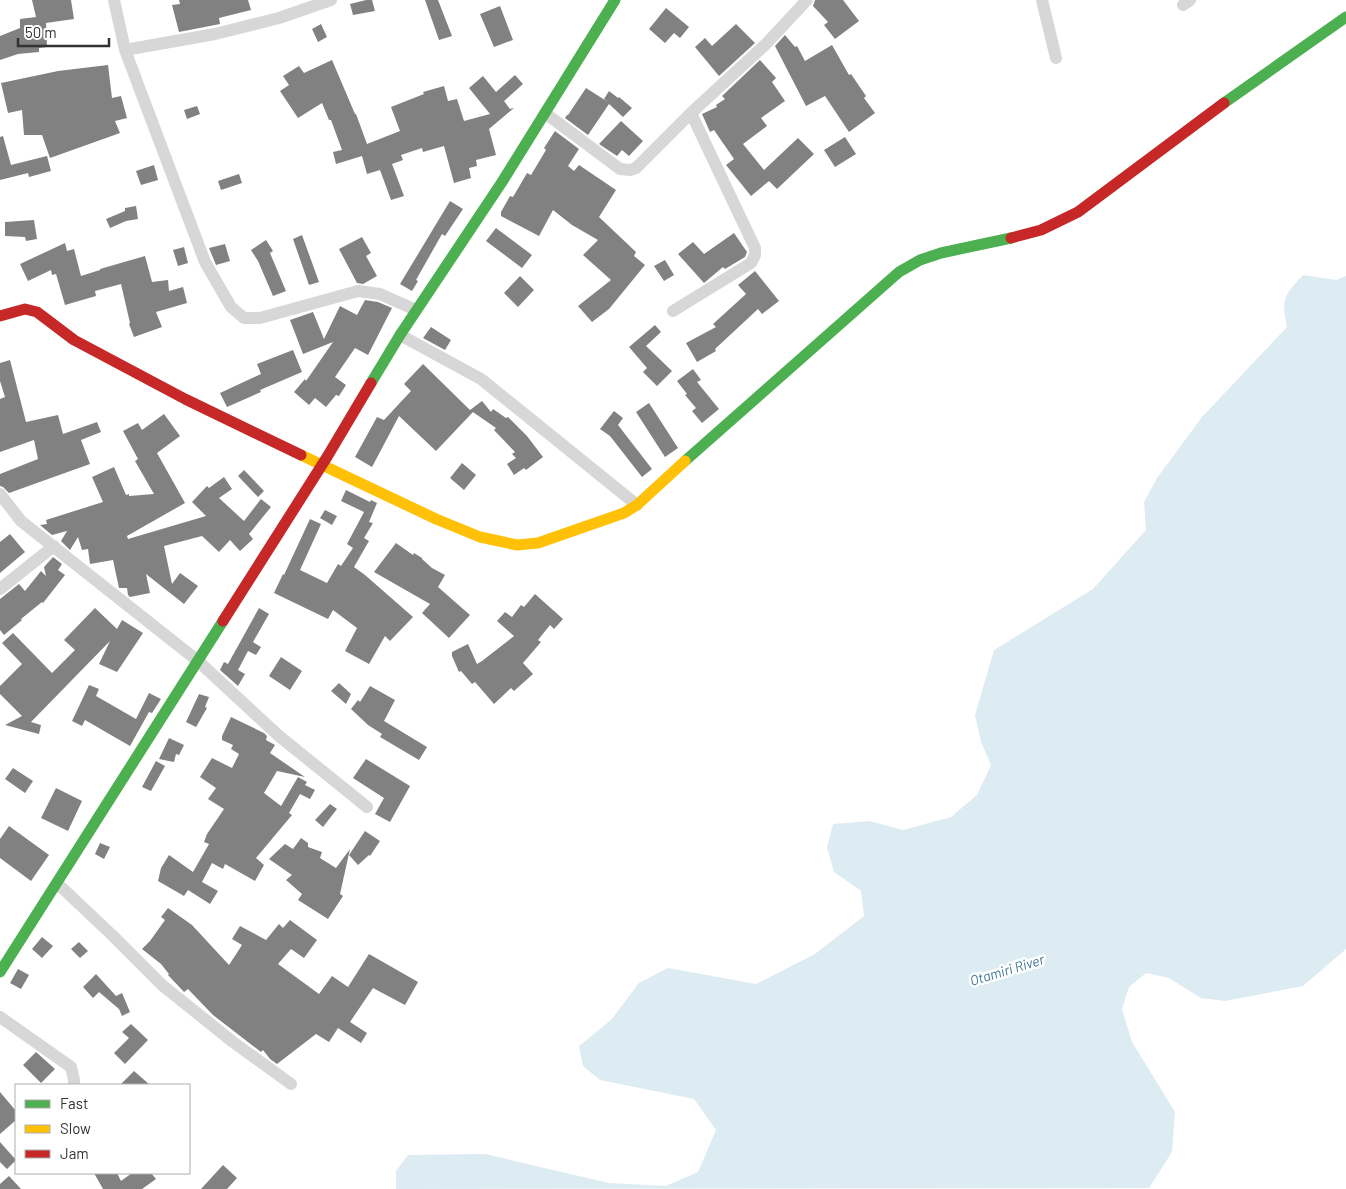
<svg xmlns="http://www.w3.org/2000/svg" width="1346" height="1189" font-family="Barlow,sans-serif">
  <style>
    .water { fill: #ddebf3 }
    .building { fill: #818181 }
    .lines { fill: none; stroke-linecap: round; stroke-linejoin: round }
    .street { stroke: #d7d7d7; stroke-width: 12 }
    .fast { stroke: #4caf50; stroke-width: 11 }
    .slow { stroke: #ffc107; stroke-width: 11 }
    .jam { stroke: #c62828; stroke-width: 11 }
    .labels { text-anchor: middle; stroke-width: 5; stroke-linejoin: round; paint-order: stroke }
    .water-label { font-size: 14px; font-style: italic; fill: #3f7597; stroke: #fff }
  </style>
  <rect width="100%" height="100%" fill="#fff"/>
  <path class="water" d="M1303,275L1336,280L1346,276V949L1303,986L1225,1001L1201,998L1169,978L1146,973L1129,987L1122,1009L1132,1042L1175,1112L1172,1152L1149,1188L396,1189V1171L408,1155L485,1154L609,1183L666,1186L698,1172L716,1130L694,1099L600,1080L583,1066L579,1046L611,1020L639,983L668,968L756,984L815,954L864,916L861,891L834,872L827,847L833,824L869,821L903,830L951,817L977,795L991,765L981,742L975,715L994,650L1093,589L1146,530L1144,502L1157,478L1202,417L1287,327C1281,298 1284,296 1303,275Z"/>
  <path class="building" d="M32,0H71L74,19L46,23L47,47L39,48V52L18,54L0,60V36L20,28V19L36,17Z
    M179,0H248L251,10L219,18L220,24L179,32L172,5L180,4Z
    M366,0H372L375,11L353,15L350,4Z
    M425,0H438L452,36L439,40Z
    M815,0H843L859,21L835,39L824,25L828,22L813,6Z
    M500,6L513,40L494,47L480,14Z
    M666,8L689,27L680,38L674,33L665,43L649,29Z
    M321,24L327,37L318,42L312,29Z
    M736,24L755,43L719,76L695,47L705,38L712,46Z
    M785,35L795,47L797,46L805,61L832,45L849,75L851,74L866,96L864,98L875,113L849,132L825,96L806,106L775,46Z
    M332,60L355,114H356L367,144L400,131L391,107L424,94L423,92L444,86L448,101L457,99L464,121L490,114L469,88L483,76L496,92L515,75L523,84L504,101L510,109L514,108L489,129L496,155L476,160L477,166L469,168L471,178L454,183L444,146L423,152L422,148L401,155L403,160L392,164L404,196L391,200L380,170L367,174L362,156L336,164L333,152L342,150L331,120H329L322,103L298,118L280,91L289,85L283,76L299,66L304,73Z
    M760,60L776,78L772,82L785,101L761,118L767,126L743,144L764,170L798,138L814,154L777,189L769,181L751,196L726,165L734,159L714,130L710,132L702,114L717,107L716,105L725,99L722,96Z
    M108,65L112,98L121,96L127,118L115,121L120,133L50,158L42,135H24L22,110L8,113L1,83L58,71Z
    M586,88L608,102L604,99L609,91L618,98L619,97L632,108L623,117L609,104L588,135L565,118L567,115H568Z
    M197,106L200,114L187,119L184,110Z
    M621,121L643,141L629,156L622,150L617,156L599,144Z
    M555,131L579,149L568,166L574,171L579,165L616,190L599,217L636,252L634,256L645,265L609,309L592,322L578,306L611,280L583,255L598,240L572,225L553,210L539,236L501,216V212L510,196L513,197L527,173L531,175L546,150L544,148Z
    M3,136L11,165L47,156L51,171L29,177L28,173L0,180V137Z
    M845,137L856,154L835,167L824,150Z
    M154,165L158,180L141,185L136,171Z
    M239,174L242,183L221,190L218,181Z
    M450,201L463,209L445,236L442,234L416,280L418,281L412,291L400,284Z
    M136,206L138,219L126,221L110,228L106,219L125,211V208Z
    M34,220L37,239L26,241L25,237L5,236V222Z
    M496,228L532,255L522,268L486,241Z
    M734,233L747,252L745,257L725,269L723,267L704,283L678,254L693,242L704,254Z
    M302,235L319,282L309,285L293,239Z
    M362,237L371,253L366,256L377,276L363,284L357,283L339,249Z
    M266,240L273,251L270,253L286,291L273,296L258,261L251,250Z
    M65,243L67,251L74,249L81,276L100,270V269L145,256L152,282L168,280L169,291L183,287L187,303L156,312L162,327L134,337L129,324L130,323L121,284L95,291L96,296L65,305L56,274L52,275L51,270L28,281L20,264Z
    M225,244L230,261L216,265L209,248Z
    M184,247L188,263L178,266L173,250Z
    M665,260L674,275L664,281L654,266Z
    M755,271L779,301L762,314L758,309L715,349L716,351L697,362L686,343L716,327L713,324L746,294L738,285Z
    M520,276L534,290L518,307L504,293Z
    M365,300L378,302L392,308L368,355L355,348L335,377L346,385L339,396L336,395L326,407L315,398L309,405L294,392L305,379L306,381L333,342L303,354L290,320L313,312L324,339L340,306L357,315Z
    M655,325L661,332L646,346L672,371L657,386L643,372L647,368L629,347Z
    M431,327L451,340L445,350L423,338Z
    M293,350L302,372L260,390L261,392L227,407L220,393L261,374L257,364Z
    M10,360L26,422L58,415L63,434L97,422L101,432L81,440L90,464L9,493L3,487L0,486V474L38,459L34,440L0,452V399L5,397L0,381V363Z
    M423,364L470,410L482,401L491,412L493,409L506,418L508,417L527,436L543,457L526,470L524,468L514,475L507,464L516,458L512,454L515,452L494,430L496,428L470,410L473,412L436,451L399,416L372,467L355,457L377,417L384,420L411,391L404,384Z
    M693,369L701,380L697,382L719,409L702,423L692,411L696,408L685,395L687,394L677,381Z
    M649,403L678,448L665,457L636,412Z
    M614,411L623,418L618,425L652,469L642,477L610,436L600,429Z
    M164,414L180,436L157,453L185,503L127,536L128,539L206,516L192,502L207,486L209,488L224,477L232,489L219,498L244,521L261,499L271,507L249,534L253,539L240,551L230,540L219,552L202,536L164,546L172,584L180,573L198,586L184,604L146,574L150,593L130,597L128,595L127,588H119L113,560L90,564L88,549L82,550L78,537L70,550L61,541L67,531L52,535L40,525L47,524L46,520L103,502L92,477L114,467L126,495L129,494V496L154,494L135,461L138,459L123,431L138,423L142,430Z
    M462,463L476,475L464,490L450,478Z
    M244,470L264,491L258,497L238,476Z
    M346,490L370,502L371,500L377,503L369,522L373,523L364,538L369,541L354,567L365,575L413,617L390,641L385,636L369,664L345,651L357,628L333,610L328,619L274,593L283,574L284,575L310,519L321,524L300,570L327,583L338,564L341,566L353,548L347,544L364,512L341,501Z
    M325,510L337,516L332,525L320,518Z
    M10,534L25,552L0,573V542Z
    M396,543L413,555L414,553L422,558V559L432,568L445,575L438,587L470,615L449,638L422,613L430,604L374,572Z
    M53,557L62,564L58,570L65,575L43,603L42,602L21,619L22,620L4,635L0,630V599L19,584L25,591L41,571L46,576L44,567Z
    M535,594L563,619L554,629L550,625L538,640L541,642L523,663L533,674L514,691L511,688L494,704L475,682L472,684L461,671L459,672L452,656V652L468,644L477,664L482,661L514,636L497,621L505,612L512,617L521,605L524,607Z
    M95,608L117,629L122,620L143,633L117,672L99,664L110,641L31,722L41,725L39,734L5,725L22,716L0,694V686L22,664L2,643L13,633L52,673L75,650L64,640Z
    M259,608L269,614L253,642L261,647L256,655L248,651L238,670L245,674L238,686L220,670L224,662L228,664Z
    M281,657L302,671L290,690L269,676Z
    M339,683L351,694L346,704L331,691Z
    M89,685L99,689L96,696L136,719L149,693L161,699L152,713L149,712L130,746L85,720L82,726L72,721Z
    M370,686L395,700L384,721L427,747L419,760L380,737L382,734L368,725L351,709L358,700L360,702Z
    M199,694L209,697L205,707L207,708L196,727L186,722Z
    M231,717L264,733L267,736L266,740L275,745L270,753L305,777L277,771L264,793L281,806L298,777L307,782L305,785L315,790L310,799L300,794L289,813L292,815L256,858L264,865L255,881L225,864L223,869L212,863L202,882L218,891L210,904L188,890L184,896L158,881L161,868L169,855L193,872L209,844L204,842L207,834L224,809L208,799L216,788L200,777L212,758L232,768L239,754L231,749L233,745L222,740V736Z
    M169,738L184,745L179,755L176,754L174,762L159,759Z
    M366,759L410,786L390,822L375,814L384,798L353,778Z
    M156,761L165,766L151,791L142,787Z
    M13,768L33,781L25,793L5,779Z
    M56,788L82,801L68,831L41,818Z
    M330,804L337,809L323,827L315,820Z
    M9,826L49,855L31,881L0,858V839Z
    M365,831L380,841L370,856L369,855L358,865L349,855Z
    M301,838L308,843V847L322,852L320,858L336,868L350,849L340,894L343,896L328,919L298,900L302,894L286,880L292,875L269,859L285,844L293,849Z
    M100,843L110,847L104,859L95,854Z
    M168,908L192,925L229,965L242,945L232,939L240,926L266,940L279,924L283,928L290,920L317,940L304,958L291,949L278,964L319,994L332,976L348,987L369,954L418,982L405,1005L373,988L350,1022L367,1033L361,1043L338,1028L329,1042L316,1034L277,1064L270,1059L263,1050L261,1052L213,1015L188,989L184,992L168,975L169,974L161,964L142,949L150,941L165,920L161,917Z
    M42,937L53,946L42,958L32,949Z
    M79,942L88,951L80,958L71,949Z
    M18,969L29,975L21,989L10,983Z
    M96,974L116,996L122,993L130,1012L122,1016L119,1009L99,992L93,998L83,987Z
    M131,1024L148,1040L125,1064L114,1053L129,1038L122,1032Z
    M36,1052L55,1069L41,1083L23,1065Z
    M134,1071L150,1085H120Z
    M0,1092L16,1111V1120L0,1134Z
    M0,1142L16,1160L7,1169L0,1162Z
    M223,1165L237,1178L227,1189H201Z
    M94,1173H117L121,1181L132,1173H151L156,1179L142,1189H103Z
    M9,1176L21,1189H0V1184Z"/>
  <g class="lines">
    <path class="street" d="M114,0L125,50L205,262L231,307L244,318H260L358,291L380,294L416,310
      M1042,0L1056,58
      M1183,5L1190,0
      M125,50L215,34L279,18L331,0
      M545,113L620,169L630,170L636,168L691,113L766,44L807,0
      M673,311L751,263L755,255V248L691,113
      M400,335L481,379L637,505
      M0,494L21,521L198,661L279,736L367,807
      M0,589L54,546
      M58,884L112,935L162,985L233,1042L291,1084
      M0,1017L71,1067L74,1080V1085"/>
    <path class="fast" d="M1224,103L1346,17
      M371,383L400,335L502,182L615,0
      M685,461L899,272L920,260L941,253L1011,238
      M0,972L223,621"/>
    <path class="slow" d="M301,455L436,519L480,537L517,545L538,543L624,513L637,505L685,461"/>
    <path class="jam" d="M1011,238L1041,230L1078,212L1224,103
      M0,316L25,309L37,312L74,340L185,399L301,455
      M223,621L327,457L371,383"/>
  </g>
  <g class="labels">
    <g class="water-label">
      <text transform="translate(1007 970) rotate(-17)" y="5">Otamiri River</text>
    </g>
  </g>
  <rect x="15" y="1084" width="175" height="90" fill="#ffffff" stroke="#adadad"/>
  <rect x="25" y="1100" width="25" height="8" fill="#4caf50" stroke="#adadad"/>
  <text x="60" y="1109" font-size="15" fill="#333333">Fast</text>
  <rect x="25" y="1125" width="25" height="8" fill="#ffc107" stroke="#adadad"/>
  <text x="60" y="1134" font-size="15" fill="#333333">Slow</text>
  <rect x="25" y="1150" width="25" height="8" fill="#c62828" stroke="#adadad"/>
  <text x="60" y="1159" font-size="15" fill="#333333">Jam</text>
  <path d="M18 38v8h91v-8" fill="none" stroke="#333333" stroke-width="2.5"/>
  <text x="25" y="38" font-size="15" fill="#333333" stroke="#ffffff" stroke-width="4" paint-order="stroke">50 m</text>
</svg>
